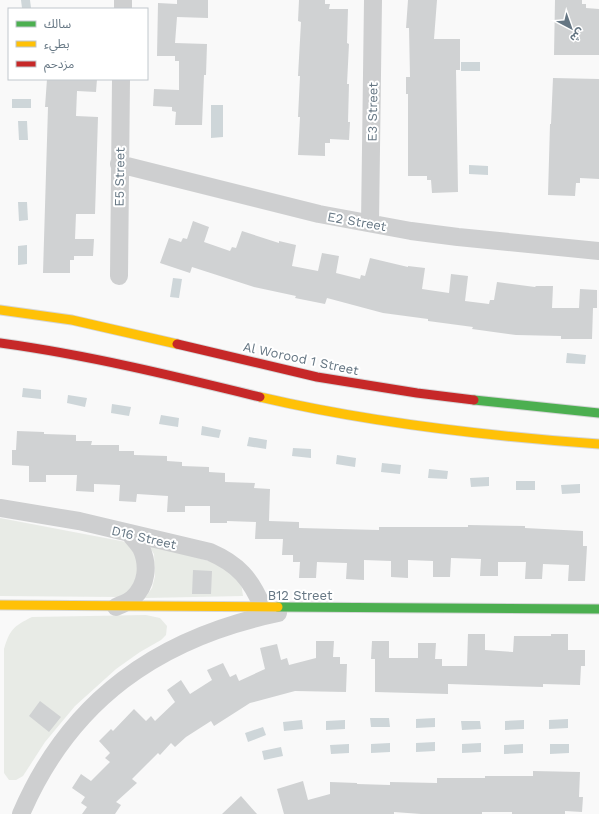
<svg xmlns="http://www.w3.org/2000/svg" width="599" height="814" font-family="'Work Sans','Noto Sans Arabic',sans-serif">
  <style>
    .green { fill: #e8ebe6 }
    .water { fill: #ced6d9 }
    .building { fill: #d0d2d3 }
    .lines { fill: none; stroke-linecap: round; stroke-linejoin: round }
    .fast-casing { stroke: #d5d6d7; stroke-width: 11 }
    .slow-casing { stroke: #d5d6d7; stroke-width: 11 }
    .jam-casing { stroke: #d5d6d7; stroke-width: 11 }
    .street { stroke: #cecfd0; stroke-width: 18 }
    .fast { stroke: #4caf50; stroke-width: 9 }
    .slow { stroke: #ffc107; stroke-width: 9 }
    .jam { stroke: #c62828; stroke-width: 9 }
    .labels { text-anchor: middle; stroke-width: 4; stroke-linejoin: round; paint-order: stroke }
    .street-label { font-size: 13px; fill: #657683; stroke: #fff }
  </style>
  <rect width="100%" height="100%" fill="#f9f9f9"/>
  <path class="green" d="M0,518L126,542L133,551L138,562V575L129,592L118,597L0,596Z
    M144,539L188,555L226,566L241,582L243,596L145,598L152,588L155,576L154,554Z
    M146,615L160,618L167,626L166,635L161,640L140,652L116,669L75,706L45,742L23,776L16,780H9L4,773V649C10,629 14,626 32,617Z"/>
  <path class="water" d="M21,0H30L31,8H22Z
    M461,62H480V71H461Z
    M12,99H31V108H12Z
    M211,105H223V137L211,138Z
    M18,121H27L28,140H19Z
    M469,165L488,166V175L469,174Z
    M18,202H27L28,220L19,221Z
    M27,245V264L18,265V246Z
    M173,278L182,279L179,298L170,297Z
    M567,353L586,355L585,364L566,363Z
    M23,388L41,390V399L22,397Z
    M68,395L87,398L85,407L67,403Z
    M112,404L131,407L129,416L111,413Z
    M161,415L179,418L178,427L159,424Z
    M202,426L221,430L219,438L201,435Z
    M249,437L267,440L266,449L247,446Z
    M293,448L311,449V458L292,456Z
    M337,455L356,458L355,467L336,464Z
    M382,463L401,465L400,474L381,472Z
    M429,469L448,471L447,479L428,478Z
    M489,477V486L471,487L470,478Z
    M516,481H535V490H516Z
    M580,484V493L562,494L561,485Z
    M370,718H389L390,727H371Z
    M435,718V727L416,728V719Z
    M568,719V728L549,729V720Z
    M302,720L303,729L284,731L283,722Z
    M345,720V729L326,730V721Z
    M524,720V729L505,730V721Z
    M461,721H480L481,729L462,730Z
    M263,727L266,735L248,742L245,733Z
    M435,742V751L416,752V743Z
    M390,743V752L371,753V744Z
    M481,743V752L462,753V744Z
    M349,744V753L331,754L330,745Z
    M523,744V753L504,754V745Z
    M550,744H569V753L550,754Z
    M281,747L283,756L264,760L262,751Z"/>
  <path class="building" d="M177,0H208V18L177,17L175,43L207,44L206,75H204L202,125H175L176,112L172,111V107L153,106L154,89L179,90V61H175V56H157L158,3L177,4Z
    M299,0H325V4H330L329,9H348L347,43L349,44L347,84H349L348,122H350L349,140L330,139V143H325V156L298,155L300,117H298L300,76H298L301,22L298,21Z
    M408,0H437L434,39H460V70H456L458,192L432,193L431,180H427V176H408V94H406V77H410L409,28H406Z
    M555,0H582V4H586V8L599,9V55H554Z
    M553,78L599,79V179L580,178V183H576L575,196L548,195L550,124H551Z
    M47,79H97L96,92L77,91L76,116L98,117L95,214H76L75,239H94L93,256H74V260H70V273H43L48,107H45Z
    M193,221L209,227L204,242L230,251L232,247L236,248L242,231L279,243V241L296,245L292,266L318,271L322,253L339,256L336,273L360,279L361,275L365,276L370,258L408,267V266L425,268L422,289L449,293L451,274L468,276L465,301L489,304L490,300H494L497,282L535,287L536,286H553L552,308H579L580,289L597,290V308H593L592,339H561V336L516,335L472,329L473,327L428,321V319L383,313L327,298L325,304L295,298L296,296L254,287L192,267L190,273L160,263L169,238L181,242L183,238L187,239Z
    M17,431L44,432V434L76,435V441H92L91,445H119V451H134V455L167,456V461L182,462V466L209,467V472L225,473V482L255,483L254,488L270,489L269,521L299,522V528L379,530V527H468V525L525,526V528L583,531V546H587L585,581H568L569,565L543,564L542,579H525L526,562H498V576H480L481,559L451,558L450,577H433V561L408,560V578L391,577V561L364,560V580L346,579L347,563L317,562L316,578H299L300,562H293V555H282L283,539H255L256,522L227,521V523H210V506H185V512H167L168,496L137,494L136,502L119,501L120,485L94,484V492L76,491L77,475H46V482H29V466L12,465V450H16Z
    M193,570L212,571L211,594H192Z
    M468,634H485V650L513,652L514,636H551V634H568V650H585V666H581L580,685L543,684V687L448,684V694L375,692V659H371L372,641H389V658H418V643H436L435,659H442V666H467Z
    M316,641H334L333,657H340V664H347L346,692L295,691L250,703L214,726L211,721L186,737L175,747L171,743L160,755L158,753L132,779L137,783L116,802L121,805L115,814H82L87,807L81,803L85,797L72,788L81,774L91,781L110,762L105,758L110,753L99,741L111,729L113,731L134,709L146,721L151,716L155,721L175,702L167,690L181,680L190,694L212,680L207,670L223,663L230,677L236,674L239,681L265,669L260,648L277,644L281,660L287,658L289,665L316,658Z
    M40,701L61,717L49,732L29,716Z
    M533,771L580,772L579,797H583L582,812L565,811V814H512V812H482V814H421L394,812V814H284L277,789L303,781L308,800L330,794V782L357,783V784L390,785V782L437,783V778H485V776H533Z
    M241,796L257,814H222Z"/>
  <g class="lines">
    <g class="fast-casing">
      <path id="fast" d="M474,400L599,413
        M278,607L599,609"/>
    </g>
    <g class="slow-casing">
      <path id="slow" d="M0,310L72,320L177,344
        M260,397C371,423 485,436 599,444
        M0,605L278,607"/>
    </g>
    <g class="jam-casing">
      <path id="jam" d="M0,343C88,355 174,376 260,397
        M177,344L317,377L417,393L474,400"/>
    </g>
    <path class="street" d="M123,9V0
      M119,164L319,214L411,231L458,237L599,251
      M370,223L373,0
      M119,276L121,79
      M0,508L79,521L210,552C238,564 251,579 263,608
      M116,607C122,604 129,602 133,598C147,585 149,565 141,548C138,543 133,538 129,533
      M21,814C70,700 158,638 278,613"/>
    <use href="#fast" class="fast"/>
    <use href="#slow" class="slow"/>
    <use href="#jam" class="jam"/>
  </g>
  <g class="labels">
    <g class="street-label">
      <text transform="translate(372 112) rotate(-89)" y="5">E3 Street</text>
      <text transform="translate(119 177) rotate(-89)" y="5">E5 Street</text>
      <text transform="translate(357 221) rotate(10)" y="5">E2 Street</text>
      <text transform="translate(301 358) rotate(12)" y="5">Al Worood 1 Street</text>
      <text transform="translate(144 537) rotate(13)" y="5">D16 Street</text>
      <text x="300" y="600">B12 Street</text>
    </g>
  </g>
  <rect x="8" y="8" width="140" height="72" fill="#ffffff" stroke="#c1c8cd"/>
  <rect x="16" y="21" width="20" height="6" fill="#4caf50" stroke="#c1c8cd"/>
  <text x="44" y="28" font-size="12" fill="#657683">سالك</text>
  <rect x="16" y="41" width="20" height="6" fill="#ffc107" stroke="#c1c8cd"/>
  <text x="44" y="48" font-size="12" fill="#657683">بطيء</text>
  <rect x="16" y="61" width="20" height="6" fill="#c62828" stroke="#c1c8cd"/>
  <text x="44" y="68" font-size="12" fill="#657683">مزدحم</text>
  <g transform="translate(571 28) rotate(139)" stroke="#ffffff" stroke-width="3" paint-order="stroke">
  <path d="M0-3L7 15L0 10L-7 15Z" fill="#657683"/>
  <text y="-6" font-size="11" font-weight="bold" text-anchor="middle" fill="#657683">ش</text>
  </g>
</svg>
